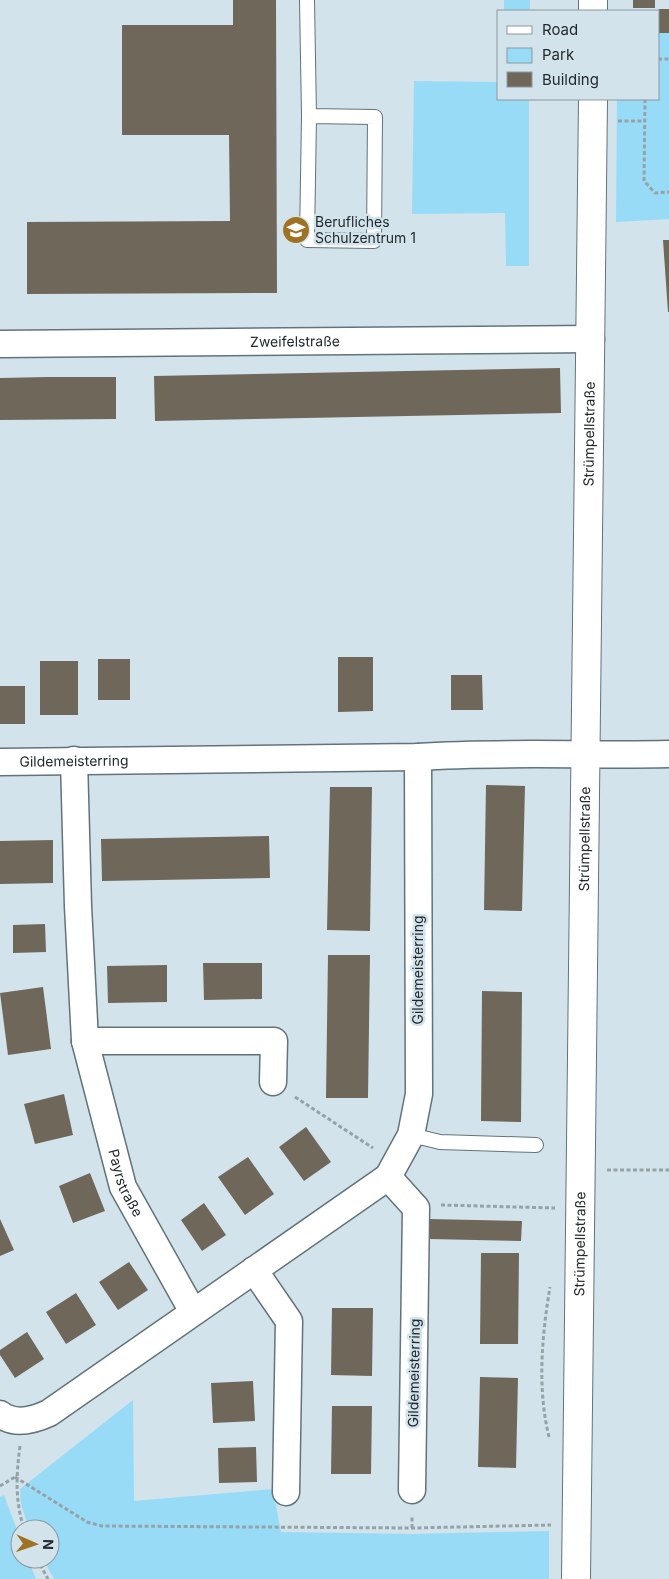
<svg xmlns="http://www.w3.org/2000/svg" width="669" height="1579" font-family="Inter,sans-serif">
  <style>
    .green { fill: #97dbf7 }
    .building { fill: #70675b }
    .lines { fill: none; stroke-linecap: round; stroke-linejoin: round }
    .lane-casing { stroke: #63737a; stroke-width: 16 }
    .street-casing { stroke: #63737a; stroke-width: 29 }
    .secondary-casing { stroke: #63737a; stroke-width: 30 }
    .path { stroke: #95a3a9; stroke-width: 3; stroke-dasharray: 4 2.5; stroke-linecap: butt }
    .lane { stroke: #fff; stroke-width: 14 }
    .street { stroke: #fff; stroke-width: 26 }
    .secondary { stroke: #fff; stroke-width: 28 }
    .labels { text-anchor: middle; stroke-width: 5; stroke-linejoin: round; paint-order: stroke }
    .poi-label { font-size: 14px; fill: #232a2d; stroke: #d2e3eb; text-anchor: start }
    .street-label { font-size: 14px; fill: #232a2d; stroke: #d2e3eb }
  </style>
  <rect width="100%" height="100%" fill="#d2e3eb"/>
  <path class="green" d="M504,0H530V11H504Z
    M658,33H669V219L616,222L617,99H658Z
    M414,81L498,82V99H529V266H506L505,213L412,214Z
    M133,1400L134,1501L273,1489L281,1532L413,1534L549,1531V1579H54L43,1559H50V1529H29L21,1504L20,1489Z
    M4,1495L20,1538V1559H28L36,1579H0V1497Z"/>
  <path class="building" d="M233,0H276L277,293L27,294V222L230,221L229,135H122V25H233Z
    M633,0H655V8H633Z
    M659,9H669V33H658Z
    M663,240H669V312H668Z
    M560,368L561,413L155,421L154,376Z
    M48,377H116V419L0,420V378Z
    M338,657H373V711L338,712Z
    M98,659H130V700H98Z
    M40,661H78V715H40Z
    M451,675H482L483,710H451Z
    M0,686H25V724H0Z
    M486,785L525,786L522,911L484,910Z
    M330,787H372L370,931L327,930Z
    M269,836L270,878L102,881L101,839Z
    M53,840V883L0,884V841Z
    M45,924L46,952L13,953V925Z
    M328,955H370L368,1098H326Z
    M203,963H262V999L204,1000Z
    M167,965V1002L108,1003L107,966Z
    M43,987L51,1049L8,1055L0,993Z
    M482,991L522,992L521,1122L481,1121Z
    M64,1094L73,1135L35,1144L24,1104Z
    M306,1127L331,1162L304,1181L279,1147Z
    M248,1157L274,1194L245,1215L218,1177Z
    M90,1173L105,1211L73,1223L59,1186Z
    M204,1203L226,1235L202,1251L181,1220Z
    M0,1219L14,1250L0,1256Z
    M429,1219L522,1221L521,1241L429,1239Z
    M481,1253H519L518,1344H480Z
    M129,1262L148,1290L118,1310L99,1282Z
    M76,1293L96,1325L66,1344L46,1312Z
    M332,1308H373L372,1376L331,1375Z
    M27,1332L44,1359L15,1378L0,1355V1350Z
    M480,1377L518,1378L516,1468L478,1467Z
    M253,1381L255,1421L213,1423L211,1383Z
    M332,1406H372L371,1474H331Z
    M256,1447L257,1482L219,1483L218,1448Z"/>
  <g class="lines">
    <g class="lane-casing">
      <path id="lane" d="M307,0L309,116
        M309,116L375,117L374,241L307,240Z
        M411,1135L440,1142L536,1145"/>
    </g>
    <g class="street-casing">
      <g id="street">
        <path id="s1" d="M0,344L591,339"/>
        <path id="s2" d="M74,760L78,906L85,1041L123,1187L193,1312"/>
        <path id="s3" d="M0,762L418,757C502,751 585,756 669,754"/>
        <path d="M85,1041H274L273,1082"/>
        <path d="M388,1177L416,1208L412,1490"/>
        <path d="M254,1270L289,1321L286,1492"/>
        <path d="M0,1414C15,1426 34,1420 49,1413L388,1177L411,1135L419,1094L418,757"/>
      </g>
    </g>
    <g class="secondary-casing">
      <g id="secondary">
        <path d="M593,11V0"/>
        <path id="s4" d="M576,1579L593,99"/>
      </g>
    </g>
    <path class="path" d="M658,59H669
      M645,99L644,181L655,193L669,192
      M618,121H645
      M295,1097L373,1148
      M607,1170H669
      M441,1205L555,1208
      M549,1437C537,1388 542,1335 550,1287
      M20,1446C16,1476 15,1500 24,1529
      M15,1477L87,1522L102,1526L412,1528L551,1525
      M0,1486L15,1477
      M412,1528V1515
      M37,1559L48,1579"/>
    <use href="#lane" class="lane"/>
    <use href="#street" class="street"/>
    <use href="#secondary" class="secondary"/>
  </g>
  <defs>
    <g id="school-disc" transform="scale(1.4375)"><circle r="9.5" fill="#9f7122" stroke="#d2e3eb"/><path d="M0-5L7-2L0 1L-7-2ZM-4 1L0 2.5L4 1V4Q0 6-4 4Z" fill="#fff"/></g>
  </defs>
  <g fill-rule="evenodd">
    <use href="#school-disc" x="296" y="230"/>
  </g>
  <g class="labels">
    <g class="poi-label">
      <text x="315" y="227">Berufliches<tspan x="315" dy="16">Schulzentrum 1</tspan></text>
    </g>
    <g class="street-label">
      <text dy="5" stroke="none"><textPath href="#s1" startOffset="295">Zweifelstraße</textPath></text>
      <text dy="5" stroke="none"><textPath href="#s4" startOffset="1145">Strümpellstraße</textPath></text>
      <text dy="5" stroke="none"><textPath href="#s3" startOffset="74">Gildemeisterring</textPath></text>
      <text dy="5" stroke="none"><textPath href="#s4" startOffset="740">Strümpellstraße</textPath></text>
      <text transform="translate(418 970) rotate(-90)" y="5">Gildemeisterring</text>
      <text dy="5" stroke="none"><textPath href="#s2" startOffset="429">Payrstraße</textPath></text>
      <text dy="5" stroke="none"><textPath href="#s4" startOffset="335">Strümpellstraße</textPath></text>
      <text transform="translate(414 1373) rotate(-89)" y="5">Gildemeisterring</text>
    </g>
  </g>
  <rect x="497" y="10" width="162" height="90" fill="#d2e3eb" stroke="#8c999f"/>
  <rect x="507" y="26" width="25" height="8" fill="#ffffff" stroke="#8c999f"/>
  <text x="542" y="35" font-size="15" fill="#232a2d">Road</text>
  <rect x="507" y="48" width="25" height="15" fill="#97dbf7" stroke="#8c999f"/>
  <text x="542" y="60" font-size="15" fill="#232a2d">Park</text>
  <rect x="507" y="72" width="25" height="15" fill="#70675b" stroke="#8c999f"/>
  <text x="542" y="85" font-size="15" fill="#232a2d">Building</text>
  <g transform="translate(35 1544) rotate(92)"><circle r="24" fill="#d2e3eb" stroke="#8c999f"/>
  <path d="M0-4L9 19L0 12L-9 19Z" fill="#9f7122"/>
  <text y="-8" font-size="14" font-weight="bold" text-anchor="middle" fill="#232a2d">N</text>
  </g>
</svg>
